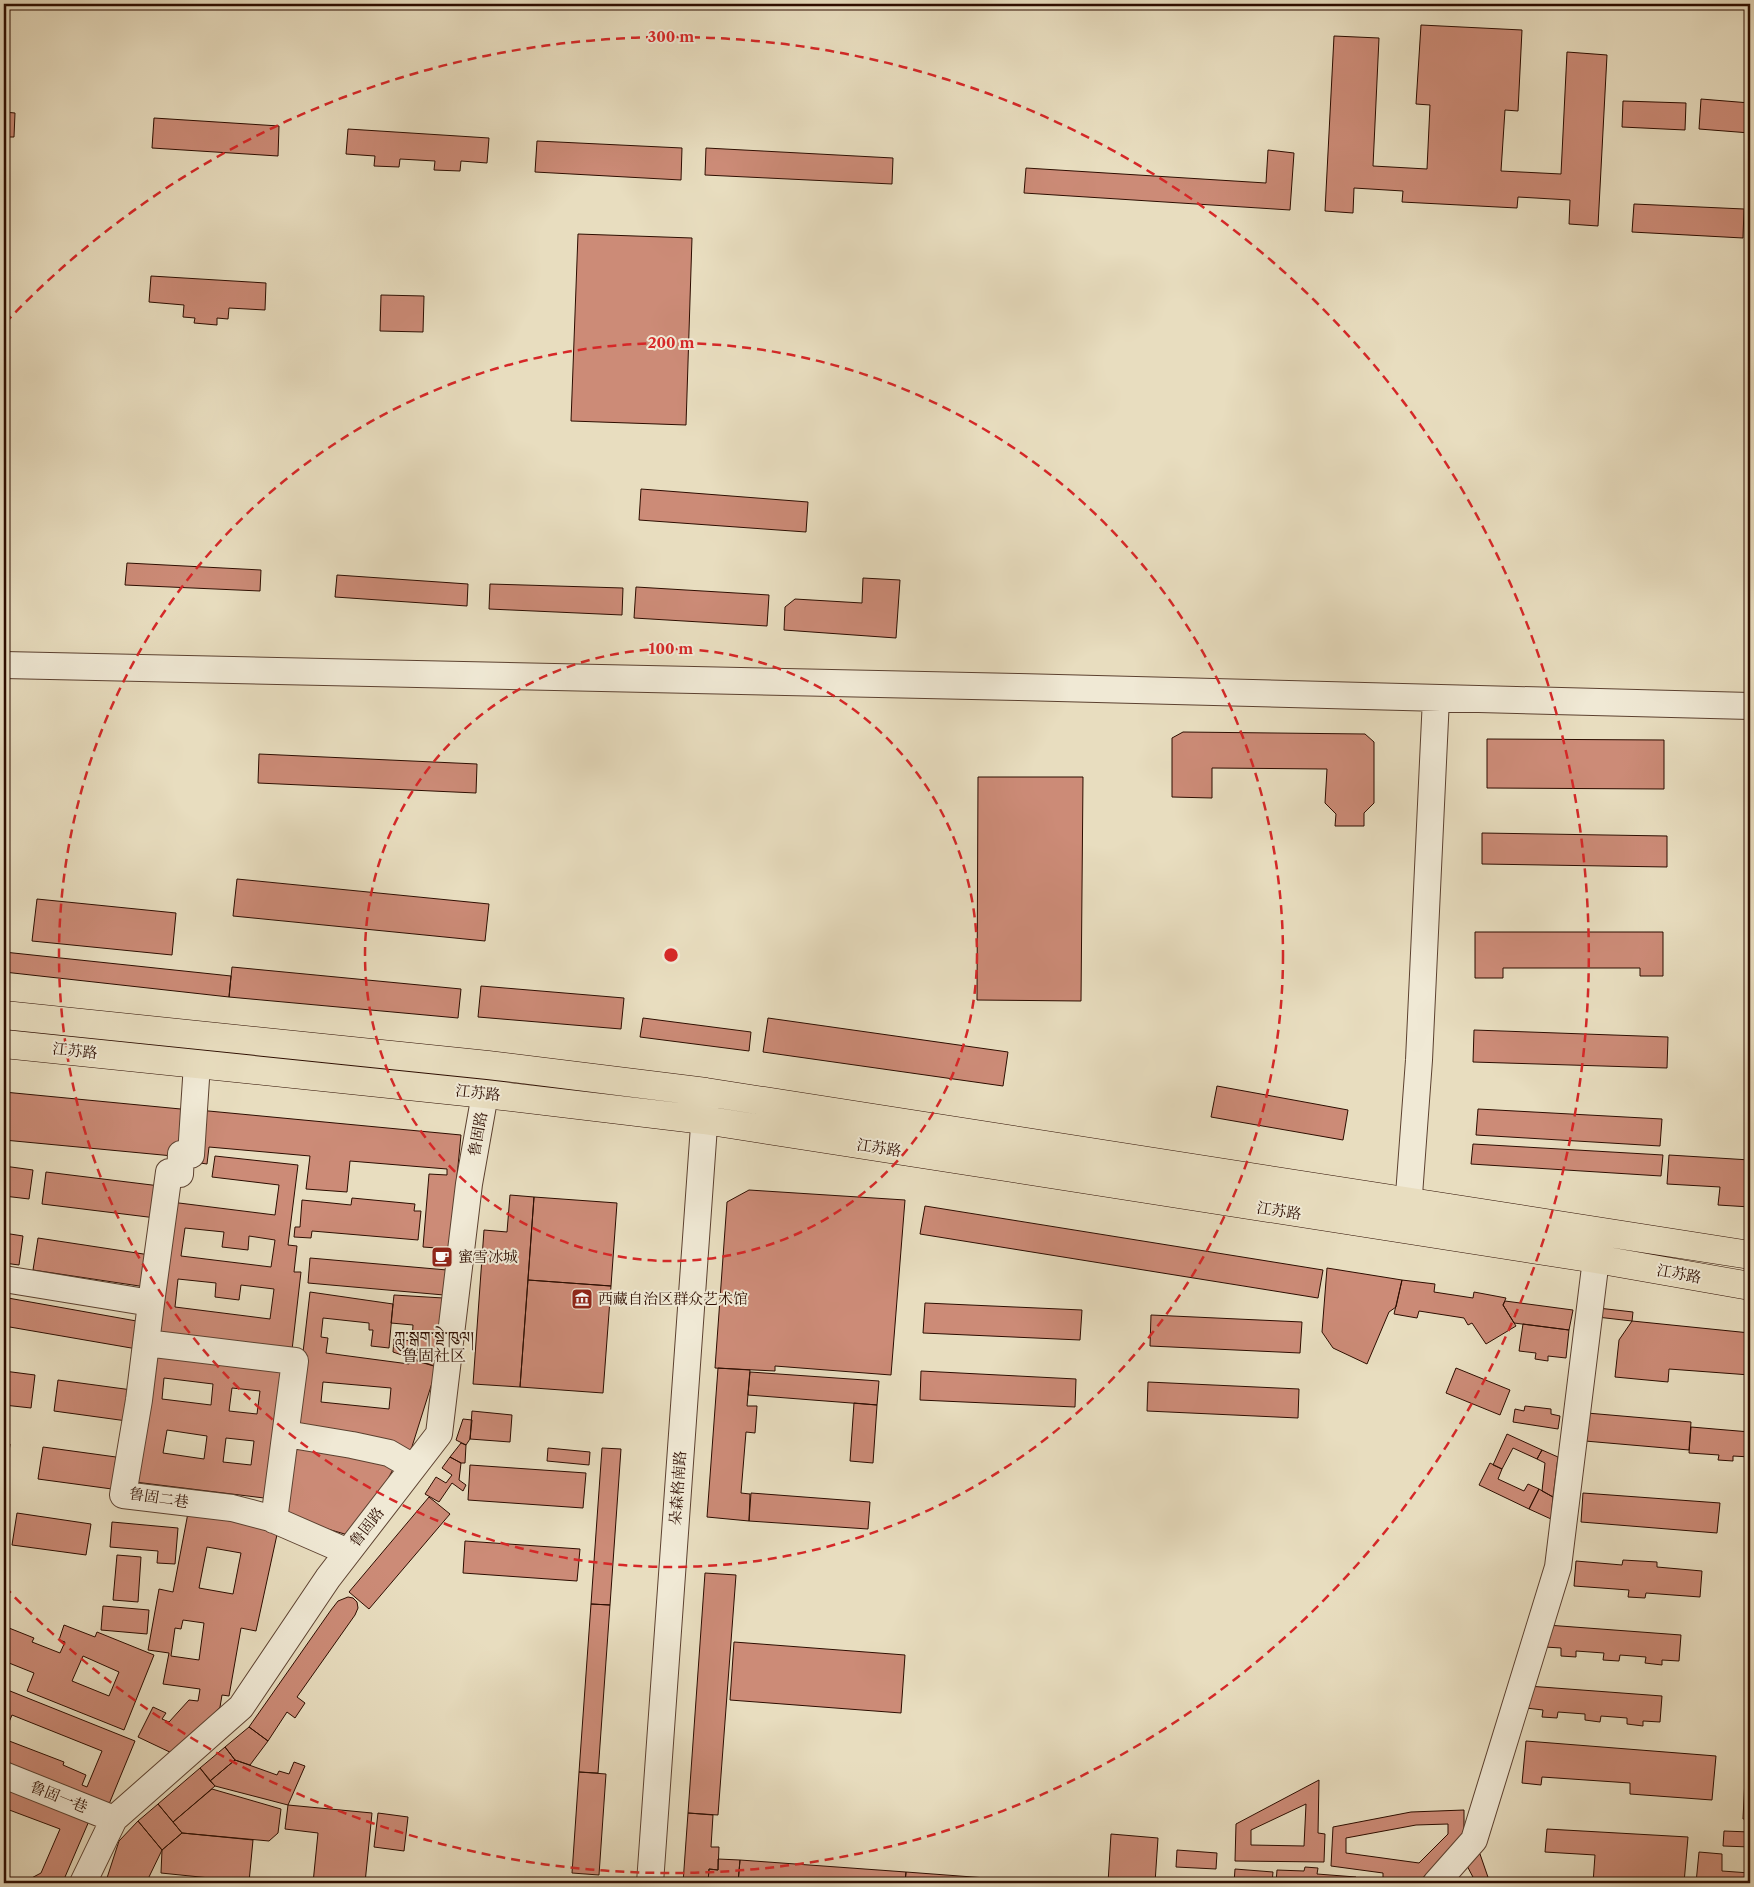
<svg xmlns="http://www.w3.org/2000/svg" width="1754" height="1887" font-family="'Libre Caslon Text','Noto Serif SC','Noto Serif Tibetan',serif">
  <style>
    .building { fill: #cc8b77; stroke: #2d0d00; fill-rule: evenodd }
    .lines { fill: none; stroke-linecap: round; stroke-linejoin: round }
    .minor-casing { stroke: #5c4130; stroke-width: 28 }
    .highway-casing { stroke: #2d0d00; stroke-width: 29 }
    .minor { stroke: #f0e9d5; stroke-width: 26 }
    .highway { stroke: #e8ddbf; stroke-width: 28 }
    .ring { fill: none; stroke: #d62828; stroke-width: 2.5; stroke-dasharray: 9 6 }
    .labels { text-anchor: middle; stroke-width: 4; stroke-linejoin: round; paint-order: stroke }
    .street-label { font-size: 15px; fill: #2d0d00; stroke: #f0e9d5 }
    .poi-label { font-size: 15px; fill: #2d0d00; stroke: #f0e9d5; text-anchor: start }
    .neighbourhood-label { font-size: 16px; fill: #2d0d00; stroke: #f0e9d5 }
    .centre { fill: #d62828; stroke: #f0e9d5; stroke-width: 2.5 }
    .ring-label { font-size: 15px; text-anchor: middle; font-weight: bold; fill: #d62828; stroke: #f0e9d5; stroke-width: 4; stroke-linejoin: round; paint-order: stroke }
  </style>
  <rect width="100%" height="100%" fill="#e8ddbf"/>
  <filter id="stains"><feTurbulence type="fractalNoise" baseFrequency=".004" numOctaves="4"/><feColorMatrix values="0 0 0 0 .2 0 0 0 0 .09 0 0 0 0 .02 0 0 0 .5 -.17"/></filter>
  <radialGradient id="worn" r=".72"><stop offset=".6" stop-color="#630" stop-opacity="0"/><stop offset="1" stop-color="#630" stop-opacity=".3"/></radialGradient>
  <path class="building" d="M1421,25L1522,30L1518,111L1505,110L1501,171L1561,174L1567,52L1607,55L1598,226L1569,224L1570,200L1518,197L1517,208L1402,202L1403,191L1354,188L1353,213L1325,211L1334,36L1379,38L1373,166L1427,169L1430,105L1416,104Z
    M1701,99L1750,103V133L1699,129Z
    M1623,101L1686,103L1685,130L1622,127Z
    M4,112L15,113L14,137H4Z
    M154,118L279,126L278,156L152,148Z
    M348,129L489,138L487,163L461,161L460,171L434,170L435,161L400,159L399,167L374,166L375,156L346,154Z
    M537,141L682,148L681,180L535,172Z
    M706,148L893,158L892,184L705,175Z
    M1268,150L1294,153L1290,210L1024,193L1026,168L1266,183Z
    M1634,204L1744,209L1743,238L1632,232Z
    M578,234L692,238L686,425L571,421Z
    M151,276L266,283L265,310L229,308L228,319L217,318V325L194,323L195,318L183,317L184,305L149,302Z
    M381,295L424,296L423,332L380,331Z
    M641,489L808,502L806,532L639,520Z
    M127,563L261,570L260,591L125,585Z
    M337,575L468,584L467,606L335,597Z
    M863,578L900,580L896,638L784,630L785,607L795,599L862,603Z
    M490,584L623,588L622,615L489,609Z
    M636,587L769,595L767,626L634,618Z
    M1183,732L1365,734L1374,742V803L1364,813V826H1335L1336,814L1325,803L1327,769L1212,768V798L1172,797V738Z
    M1487,739L1664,740V789L1487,788Z
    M259,754L477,764L476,793L258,783Z
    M978,777H1083L1081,1001L977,1000Z
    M1482,833L1667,836V867L1482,864Z
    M237,879L489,904L485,941L233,916Z
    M37,899L176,913L172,955L32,941Z
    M1475,932H1663V976H1640V968H1503V978H1475Z
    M4,952L231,976L229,997L4,972Z
    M232,967L461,989L458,1018L229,997Z
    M481,986L624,998L621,1029L478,1017Z
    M643,1018L751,1032L749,1051L640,1037Z
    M768,1018L1008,1052L1003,1086L763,1052Z
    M1474,1030L1668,1037L1667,1068L1473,1062Z
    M1217,1086L1348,1110L1343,1140L1211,1117Z
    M4,1092L191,1110L188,1141L173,1156L4,1140Z
    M1478,1109L1662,1119L1660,1146L1476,1135Z
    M198,1110L461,1135L450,1249L423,1247L429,1174L447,1175V1169L350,1161L347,1192L306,1189L310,1156L209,1147L207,1164L193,1162Z
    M1473,1144L1663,1155L1661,1176L1471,1164Z
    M1669,1155L1750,1160V1207L1718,1205L1720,1187L1667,1184Z
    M215,1156L298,1165L288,1245L297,1246L294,1272H301L292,1350L155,1334L171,1202L275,1215L279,1185L212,1177ZM185,1228L224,1232L222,1247L248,1250L249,1236L275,1240L271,1267L181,1256ZM178,1279L216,1283L215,1297L239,1300L241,1285L274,1289L270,1319L175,1307Z
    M4,1166L33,1170L29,1199L4,1196Z
    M46,1172L160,1186L156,1218L42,1204Z
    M749,1190L905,1200L891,1375L775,1366V1371L715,1368L727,1202Z
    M510,1195L534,1197L520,1387L473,1384L484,1230L507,1232Z
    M534,1197L617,1203L611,1286L528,1280Z
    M352,1198L415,1204L414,1211H421L418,1240L312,1231L311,1238L294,1237L295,1227H300L302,1200L351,1205Z
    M925,1206L1323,1270L1318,1298L920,1234Z
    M4,1233L23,1236L19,1265L4,1263Z
    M38,1238L150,1255L146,1287L33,1270Z
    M310,1258L447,1270L444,1295L308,1283Z
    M1327,1268L1402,1280L1396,1307L1389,1312L1367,1364L1333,1348L1322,1332Z
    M528,1280L611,1286L603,1393L520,1387Z
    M1402,1280L1435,1284L1434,1292L1473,1298L1474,1292L1506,1298L1503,1305L1516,1326L1486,1344L1472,1323L1468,1325L1464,1318L1419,1311L1417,1318L1394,1314Z
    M310,1292L393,1304L389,1348L371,1346L373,1330H369V1323L323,1318L321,1337L328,1338L326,1353L409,1364L410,1359L437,1367L410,1453L294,1430ZM323,1382L391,1388L389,1409L321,1402Z
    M394,1295L443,1298L437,1367L393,1352L394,1339L412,1341L413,1325L391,1323Z
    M8,1298L142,1322L137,1349L4,1326Z
    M1505,1301L1573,1310L1569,1330L1514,1323L1503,1305Z
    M925,1303L1082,1310L1080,1340L923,1333Z
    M1598,1308L1633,1312L1632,1321L1597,1317Z
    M1151,1315L1302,1322L1300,1353L1150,1346Z
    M1632,1321L1750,1333V1375L1669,1369L1668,1382L1615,1377L1619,1340Z
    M1523,1324L1569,1330L1566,1358L1548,1356V1361L1535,1359L1536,1353L1519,1351Z
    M151,1352L288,1369L272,1499L135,1482ZM164,1378L213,1384L211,1405L162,1399ZM232,1388L260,1391L257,1414L229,1411ZM167,1430L207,1436L204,1459L163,1453ZM226,1438L254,1441L251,1465L223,1462Z
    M718,1368L750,1370L747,1406H757L755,1433L746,1432L741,1493L750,1494L749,1521L707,1517Z
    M1456,1368L1510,1390L1500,1415L1446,1393Z
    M4,1371L35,1375L31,1408L4,1405Z
    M921,1371L1076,1379L1075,1407L920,1400Z
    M750,1372L879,1381L877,1405L748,1395Z
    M58,1380L132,1390L127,1421L54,1411Z
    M1148,1382L1299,1389L1298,1418L1147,1411Z
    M854,1403L877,1405L873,1463L850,1461Z
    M1525,1406L1551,1409V1414L1560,1416L1558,1429L1513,1422L1515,1409L1524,1411Z
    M472,1411L512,1415L510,1442L470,1439Z
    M1587,1413L1691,1422L1689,1450L1585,1441Z
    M463,1419L472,1420L470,1439L466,1445L456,1440Z
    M1691,1427L1750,1432V1457L1733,1456V1461L1718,1460L1719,1455L1689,1453Z
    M1507,1434L1542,1450L1537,1459L1513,1448L1502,1469L1493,1465Z
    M293,1439L397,1462L383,1488L348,1535L280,1515Z
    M461,1443L466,1445L465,1463H461L450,1457Z
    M4,1444H10L6,1477H4Z
    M43,1447L116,1457L112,1489L38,1479Z
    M548,1448L590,1452L589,1465L547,1461Z
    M602,1448L621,1449L610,1605L591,1604Z
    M1542,1450L1558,1457L1553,1497L1542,1491L1545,1463L1537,1459Z
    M450,1457L461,1463L459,1480L466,1485L463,1491L452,1483L439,1502L425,1494L436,1477L446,1483L452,1475L442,1468Z
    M1490,1463L1502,1469L1498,1479L1524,1491L1528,1484L1539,1489L1529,1509L1479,1485Z
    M470,1465L586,1473L583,1508L468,1500Z
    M1539,1489L1553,1497L1551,1519L1529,1509Z
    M751,1493L870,1502L868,1529L749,1521Z
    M1583,1493L1720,1503L1717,1533L1581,1522Z
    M429,1497L450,1514L369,1609L349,1592Z
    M17,1513L91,1524L86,1555L12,1545Z
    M188,1513L278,1530L256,1631L241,1628L229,1696L222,1695L220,1707L176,1755L138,1737L153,1707L166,1713L162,1719L169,1722L189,1700L198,1701L200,1689L163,1684L169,1653L148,1650L159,1589L173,1592ZM207,1547L241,1553L233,1594L199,1588ZM183,1620L204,1623L199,1660L171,1656L175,1628L181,1629Z
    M112,1522L178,1528L175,1564L157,1563L158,1551L110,1547Z
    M465,1541L580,1549L577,1581L463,1573Z
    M117,1555L141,1557L138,1602L113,1600Z
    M1623,1560L1657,1562V1567L1702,1571L1700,1597L1646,1593L1645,1598L1628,1597L1629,1590L1574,1586L1576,1561L1622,1565Z
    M705,1573L736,1575L718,1815L688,1813Z
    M348,1597L353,1598L357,1602L358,1608L355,1615L297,1697L305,1703L295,1718L287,1712L268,1741L249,1727L331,1610L338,1601Z
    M591,1604L610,1605L598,1773L579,1772Z
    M103,1606L149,1610L147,1634L101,1630Z
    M64,1625L95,1637L97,1632L154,1655L124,1730L27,1691L34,1673L4,1661V1626L34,1638L32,1642L60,1653L65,1642L59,1640ZM83,1656L119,1672L109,1696L72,1681Z
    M1547,1625L1681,1635L1679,1661L1662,1660V1665L1645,1663L1646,1657L1620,1655L1619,1661L1603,1660L1604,1653L1576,1651V1657L1561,1656V1648L1545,1647Z
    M734,1642L905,1655L901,1713L730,1700Z
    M1750,1684V1713L1745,1712Z
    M1528,1686L1662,1696L1660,1722L1643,1721V1726L1627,1724V1718L1601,1716L1600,1722L1585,1720V1714L1558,1712L1557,1718L1542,1717L1543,1710L1526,1708Z
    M5,1689L135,1741L107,1809L4,1767V1739L64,1762L63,1765L86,1775L82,1785L87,1787L102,1751L12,1715L6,1729L4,1728V1693Z
    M249,1727L268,1741L250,1765L235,1760L225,1747Z
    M1526,1741L1716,1756L1712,1800L1630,1794V1783L1542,1777L1541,1785L1522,1783Z
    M225,1747L235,1760L210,1781L200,1768Z
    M235,1760L277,1775L279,1771L289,1774L294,1762L305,1766L288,1805L215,1786L210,1781Z
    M200,1768L215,1786L173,1822L158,1804Z
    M579,1772L606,1774L599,1875L572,1873Z
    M1745,1778H1750V1819H1743Z
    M1319,1780L1318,1833L1325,1834L1324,1862L1235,1861L1236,1824ZM1306,1804L1304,1846L1251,1845V1830Z
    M4,1785L89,1821L65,1877L59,1883H22L41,1873L60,1829L4,1808Z
    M212,1789L281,1809L278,1833L269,1841L182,1833L173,1822Z
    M158,1804L182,1833L162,1850L138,1821Z
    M288,1805L372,1813L365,1883H313L318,1833L285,1829Z
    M1464,1810V1834L1418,1883H1383V1873L1331,1866L1333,1827L1411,1812ZM1448,1824V1834L1419,1863L1346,1853V1838L1416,1825Z
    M378,1813L408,1817L404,1851L374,1847Z
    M688,1813L713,1815L711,1847H719L718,1870L709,1869L708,1883H683Z
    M138,1821L162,1850L148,1879L142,1878V1883H112L106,1881L119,1841Z
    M1547,1829L1688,1837L1684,1883H1593L1595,1855L1545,1852Z
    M1724,1831L1750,1832V1847L1723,1846Z
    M182,1833L253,1840L249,1882L161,1873L162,1850Z
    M1111,1834L1158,1838L1155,1883H1108Z
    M1177,1850L1217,1853L1216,1869L1176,1867Z
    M1699,1852L1722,1854V1871L1750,1873V1883H1696Z
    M1480,1854L1490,1883H1449V1880L1475,1881L1464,1860Z
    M718,1859L740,1860L738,1883L708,1882L709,1869L718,1870Z
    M740,1860L906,1872L905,1883H738Z
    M1305,1867L1318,1868L1317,1874L1356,1877L1355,1883H1276L1277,1870L1304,1871Z
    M1235,1869L1273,1872L1272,1883H1234Z
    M906,1872L1026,1881V1883H905Z
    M150,1879L191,1883H150Z"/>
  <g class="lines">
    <g class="minor-casing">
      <path id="minor" d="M4,665L1019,687L1750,706
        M1407,1222L1419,1060L1436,698
        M4,1279L151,1303L139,1400L123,1495L232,1508L270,1518L348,1552
        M151,1303L169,1172L180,1174L181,1154L191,1155L197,1064
        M146,1343L295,1361L274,1520
        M286,1434L352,1445L389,1453L413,1467
        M4,1775L114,1819
        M83,1883L114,1819L241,1707L328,1578L439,1434L469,1184L485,1094
        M650,1883L706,1098
        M1436,1883L1474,1840L1558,1567L1596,1259"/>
    </g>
    <g class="highway-casing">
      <path id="highway" d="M4,1015L488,1065L706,1092L1750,1255
        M4,1044L485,1094L704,1120L1596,1259L1750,1286"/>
    </g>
    <use href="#minor" class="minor"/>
    <use href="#highway" class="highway"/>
  </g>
  <g class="ring">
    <circle cx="671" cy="955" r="306"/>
    <circle cx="671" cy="955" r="612"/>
    <path d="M5 323A918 918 0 1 1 5 1587"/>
  </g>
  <defs>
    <g id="cafe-square" transform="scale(1.125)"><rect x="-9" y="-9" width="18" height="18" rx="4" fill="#8f2418" stroke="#f0e9d5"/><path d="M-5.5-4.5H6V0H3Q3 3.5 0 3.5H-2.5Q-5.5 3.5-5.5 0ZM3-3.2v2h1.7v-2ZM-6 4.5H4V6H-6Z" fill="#fff"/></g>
    <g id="museum-square" transform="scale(1.125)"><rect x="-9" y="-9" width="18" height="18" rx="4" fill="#8f2418" stroke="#f0e9d5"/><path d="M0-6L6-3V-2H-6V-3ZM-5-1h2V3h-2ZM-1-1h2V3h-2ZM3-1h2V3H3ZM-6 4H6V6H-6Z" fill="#fff"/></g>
  </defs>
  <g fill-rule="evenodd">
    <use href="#cafe-square" x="442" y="1257"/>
    <use href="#museum-square" x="582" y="1299"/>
  </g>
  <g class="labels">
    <g class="street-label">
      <text transform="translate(75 1051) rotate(6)" y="5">江苏路</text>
      <text transform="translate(478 1093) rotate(6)" y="5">江苏路</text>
      <text transform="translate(478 1134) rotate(-80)" y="5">鲁固路</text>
      <text transform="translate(879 1148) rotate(9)" y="5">江苏路</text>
      <text transform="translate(1279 1211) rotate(9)" y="5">江苏路</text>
      <text transform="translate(1679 1274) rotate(10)" y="5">江苏路</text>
      <text transform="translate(678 1488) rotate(-86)" y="5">朵森格南路</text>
      <text transform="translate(159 1498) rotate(9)" y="5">鲁固二巷</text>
      <text transform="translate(367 1527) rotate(-52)" y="5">鲁固路</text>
      <text transform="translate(59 1797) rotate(22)" y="5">鲁固一巷</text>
    </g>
    <g class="poi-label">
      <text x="458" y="1262">蜜雪冰城</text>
      <text x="598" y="1304">西藏自治区群众艺术馆</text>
    </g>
    <g class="neighbourhood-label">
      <text x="434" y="1343">ཀླུ་སྒུག་སྡེ་ཁུལ།<tspan x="434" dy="18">鲁固社区</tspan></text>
    </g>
  </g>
  <circle cx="671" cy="955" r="8" class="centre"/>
  <g class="ring-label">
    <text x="671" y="42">300 m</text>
    <text x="671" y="348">200 m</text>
    <text x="671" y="654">100 m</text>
  </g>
  <rect width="1754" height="1887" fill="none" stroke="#e8ddbf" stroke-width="20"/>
  <rect x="5" y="5" width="1744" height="1877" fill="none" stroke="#2d0d00" stroke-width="2.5"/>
  <rect x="10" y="10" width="1734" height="1867" fill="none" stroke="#2d0d00"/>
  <rect width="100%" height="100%" filter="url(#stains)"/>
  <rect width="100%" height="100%" fill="url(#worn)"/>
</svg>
